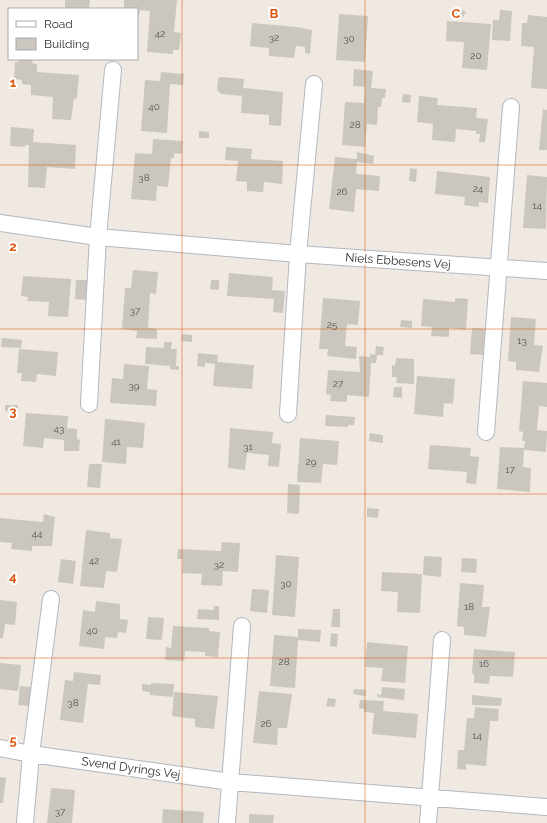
<svg xmlns="http://www.w3.org/2000/svg" width="547" height="823" font-family="Raleway,sans-serif">
  <style>
    .building { fill: #cbc7bf }
    .lines { fill: none; stroke-linecap: round; stroke-linejoin: round }
    .street-casing { stroke: #b4b7c1; stroke-width: 18 }
    .street { stroke: #fff; stroke-width: 16 }
    .grid { fill: none; stroke: #df570e; stroke-width: 1; stroke-opacity: 0.55 }
    .labels { text-anchor: middle; stroke-width: 4; stroke-linejoin: round; paint-order: stroke }
    .number-label { font-size: 10px; fill: #555452 }
    .street-label { font-size: 12px; fill: #2e2e2e; stroke: #fff }
    .grid-label { font-size: 13px; text-anchor: middle; font-weight: bold; fill: #df570e; stroke: #fff; stroke-width: 4; stroke-linejoin: round; paint-order: stroke }
  </style>
  <rect width="100%" height="100%" fill="#efe9e1"/>
  <path class="building" d="M65,0H90L89,9H65Z
    M124,0H177L174,32L181,33L179,50H173V54L147,52L150,11L140,10L137,25V9H124Z
    M457,7L466,12L462,18L454,13Z
    M500,10L512,11L510,41L492,40L493,20H499Z
    M339,14L368,16L365,62L336,60Z
    M528,15L547,17V89L531,88L534,47L521,46L522,23H527Z
    M447,21L491,24L487,70L462,68L464,42L446,41Z
    M252,23L297,27L312,30L310,54L305,53V47L296,46L294,58L269,56V48L250,46Z
    M19,59L33,60L32,63L37,64V72L79,75L77,98L74,99L71,120L52,119L53,97L31,95V85L22,84V80L14,79L15,62H18Z
    M354,69L373,71L371,88L386,89L385,98H382L381,107H378L377,125L367,124L365,147L342,145L345,102L364,103L365,87L353,86Z
    M161,72L184,74L183,85L170,84L167,133L141,131L145,80L160,81Z
    M222,77L244,79L243,88L283,92L281,126L269,125V115L241,113L242,96L221,94L217,90L218,78Z
    M403,94L411,95L410,103L402,102Z
    M419,96L438,98L437,105L477,108L476,118L488,119L485,142H479L480,134H476V131L456,129L455,142L432,140L433,124L417,122Z
    M543,109L547,110V150H539Z
    M11,127L34,129L33,142L76,145L75,169L47,167L45,188L28,187L29,145H25V147L10,146Z
    M199,131L209,132V138H199Z
    M153,139L183,141L182,154L174,153V158H171L168,187L157,186L156,201L131,199L135,153L152,154Z
    M226,147L252,149L251,159L283,161L282,184L264,182L263,192L247,191V182L236,181L238,161L225,160Z
    M357,152L374,156L373,164L357,162L356,171L357,174L380,176L379,191L356,189L354,212L329,209L335,157L357,159Z
    M410,168L417,169L416,182L409,181Z
    M437,171L490,177L488,203L479,202V207L464,205L465,197L435,194Z
    M527,175L547,177L546,229L523,228Z
    M133,270L158,272L156,294L150,293L148,328L157,329V339L136,338L137,331L122,329L125,288H131Z
    M229,273L273,277L272,290L285,291L283,313L273,312L274,299L227,296Z
    M23,276L71,279L68,317L48,316L49,302L27,301L28,297L21,296Z
    M76,280H88L87,300L75,299Z
    M211,280H219V290L210,289Z
    M323,298L360,301L358,325L347,324L345,346L357,347L356,359L327,356L328,349H319Z
    M455,298L468,299L466,330L449,328V337L431,336L432,327L421,326L423,299L455,302Z
    M511,317L536,319L534,345L543,346L539,372L516,370V362L508,361Z
    M401,320L412,321V328L400,327Z
    M472,328L485,329L483,355L470,354Z
    M182,334L192,335V342L181,341Z
    M2,338L22,340L21,348L1,347Z
    M164,342H172L171,349H177L176,366H179V370L170,369V366L145,364L146,347L164,348Z
    M376,346L384,347L383,355H377L376,363H371L369,397L347,395V402L330,401L331,395L326,394L328,370L360,372L359,356L370,357V354L375,355Z
    M19,349L58,352L56,376L37,374L36,382L21,381L22,373H17Z
    M198,353L218,355L217,362L254,365L252,389L213,386L215,364L205,363V367L197,366Z
    M396,358L414,359V384L396,383L397,377H392V365L395,366Z
    M124,364L149,366L147,389L157,390L156,406L110,403L112,378L123,379Z
    M417,376L455,379L453,404L444,403L443,417L414,414Z
    M523,381L547,383V407L539,406L537,430L547,431L546,452L524,450L523,467L531,468L530,492L497,489L500,447L524,448L525,441H522L523,432L519,431Z
    M394,387H402V398L393,397Z
    M5,405H18V412L5,411Z
    M26,413L68,416L67,428L77,429V439L80,440L79,451H64V440L44,438L43,448L23,446Z
    M326,415L355,417L354,425H348V427L325,426Z
    M105,419L145,423L143,448L127,447L126,464L102,462Z
    M230,428L273,432L272,443L281,444L279,467L268,466L269,455L247,453L245,470L228,468Z
    M370,433L383,435V443L369,441Z
    M300,438L339,441L337,465L323,464L321,483L297,482Z
    M430,445L471,448L470,456L479,457L476,484L466,483L467,472L428,469Z
    M89,464H102L100,488L87,487Z
    M288,484L300,485L299,514L287,513Z
    M367,508L379,509L378,518L367,517Z
    M44,514L55,517L52,546H32V551L11,549L12,543L0,542V518L43,522Z
    M86,530L110,533V538L122,539L117,572L106,571L104,588L80,586Z
    M222,542L240,543L238,572L223,571L222,586L201,585L202,574L182,573L183,559H177L178,549L221,551Z
    M276,555L299,557L295,617L272,615Z
    M424,556L442,557L441,577L423,575Z
    M462,558L477,559L476,573L461,572Z
    M61,559L76,561L73,584L58,582Z
    M382,572L422,574L420,613L397,612L398,592L381,591Z
    M460,583L484,585L482,607H490L486,637L464,635V627L457,626Z
    M252,589L269,590L267,613L250,611Z
    M0,600L17,602L15,625L5,624L3,638H0Z
    M96,601L120,604V619L128,620L126,633L118,632L117,638L105,637L104,649L79,646L83,610L95,612Z
    M214,606H219V620L197,619L198,609L214,610Z
    M333,609H340V627H331Z
    M148,617L164,618L162,640L146,639Z
    M173,626L209,628V631L220,632L218,657L205,656V652L185,651L184,661L165,660L166,647L171,648Z
    M298,629L321,630L320,642L298,640L295,688L270,686L274,635L298,637Z
    M331,633L338,634L337,647L330,646Z
    M367,642L408,646L405,683L381,681L383,668L365,667Z
    M474,649L515,652L513,677L490,676L489,684L474,683V674H472Z
    M0,663L21,665L18,691L0,689Z
    M74,672L101,675L100,685L88,684L83,723L60,720L65,680L73,681Z
    M151,683L174,684L173,697L150,695V692L142,691V684L151,685Z
    M20,686L31,687L29,706L18,705Z
    M382,687L405,689L404,700L377,697V694L381,695Z
    M354,689L366,690L365,696L353,694Z
    M259,691L292,694L287,728H278L277,745L253,743Z
    M174,692L218,696L214,729L195,727V719L172,716Z
    M472,695L502,698L501,706L472,705Z
    M328,698L336,699L335,707L326,706Z
    M360,700L384,701L383,711L418,714L416,738L372,734L374,713L364,712V709L359,708Z
    M475,707L499,709L498,721H490L486,766L466,764V770L457,769L458,750H464L467,718H474Z
    M0,777L6,778L3,803H0Z
    M51,788L75,790L72,823H47Z
    M163,809L204,812L203,823H162Z
    M249,814L274,815L273,823H249Z"/>
  <g class="lines">
    <g class="street-casing">
      <path id="street" d="M0,223L98,237L298,254L547,271
        M89,404L98,237L113,70
        M288,414L298,254L314,84
        M486,432L511,107
        M0,748L31,754L231,782L547,807
        M25,823L31,754L51,599
        M227,823L242,626
        M428,823L442,640"/>
    </g>
    <use href="#street" class="street"/>
  </g>
  <path class="grid" d="M182,0V823M365,0V823M0,165H547M0,329H547M0,494H547M0,658H547"/>
  <g class="labels">
    <g class="number-label">
      <text x="160" y="37">42</text>
      <text x="274" y="41">32</text>
      <text x="349" y="42">30</text>
      <text x="476" y="59">20</text>
      <text x="154" y="110">40</text>
      <text x="355" y="128">28</text>
      <text x="144" y="181">38</text>
      <text x="478" y="192">24</text>
      <text x="342" y="195">26</text>
      <text x="537" y="209">14</text>
      <text x="135" y="314">37</text>
      <text x="332" y="328">25</text>
      <text x="522" y="344">13</text>
      <text x="338" y="387">27</text>
      <text x="134" y="389">39</text>
      <text x="59" y="432">43</text>
      <text x="116" y="445">41</text>
      <text x="248" y="450">31</text>
      <text x="311" y="465">29</text>
      <text x="510" y="473">17</text>
      <text x="37" y="537">44</text>
      <text x="94" y="564">42</text>
      <text x="219" y="568">32</text>
      <text x="286" y="587">30</text>
      <text x="469" y="610">18</text>
      <text x="92" y="634">40</text>
      <text x="284" y="665">28</text>
      <text x="484" y="667">16</text>
      <text x="73" y="706">38</text>
      <text x="266" y="727">26</text>
      <text x="477" y="739">14</text>
      <text x="60" y="815">37</text>
    </g>
    <g class="street-label">
      <text transform="translate(398 261) rotate(4)" y="4">Niels Ebbesens Vej</text>
      <text transform="translate(131 768) rotate(8)" y="4">Svend Dyrings Vej</text>
    </g>
  </g>
  <g class="grid-label">
    <text x="274" y="18">B</text>
    <text x="456" y="18">C</text>
    <text x="13" y="87">1</text>
    <text x="13" y="251">2</text>
    <text x="13" y="416">3</text>
    <text x="13" y="581">4</text>
    <text x="13" y="745">5</text>
  </g>
  <rect x="8" y="8" width="130" height="52" fill="#ffffff" stroke="#ababab"/>
  <rect x="16" y="21" width="20" height="6" fill="#ffffff" stroke="#ababab"/>
  <text x="44" y="28" font-size="12" fill="#2e2e2e">Road</text>
  <rect x="16" y="38" width="20" height="12" fill="#cbc7bf" stroke="#ababab"/>
  <text x="44" y="48" font-size="12" fill="#2e2e2e">Building</text>
</svg>
